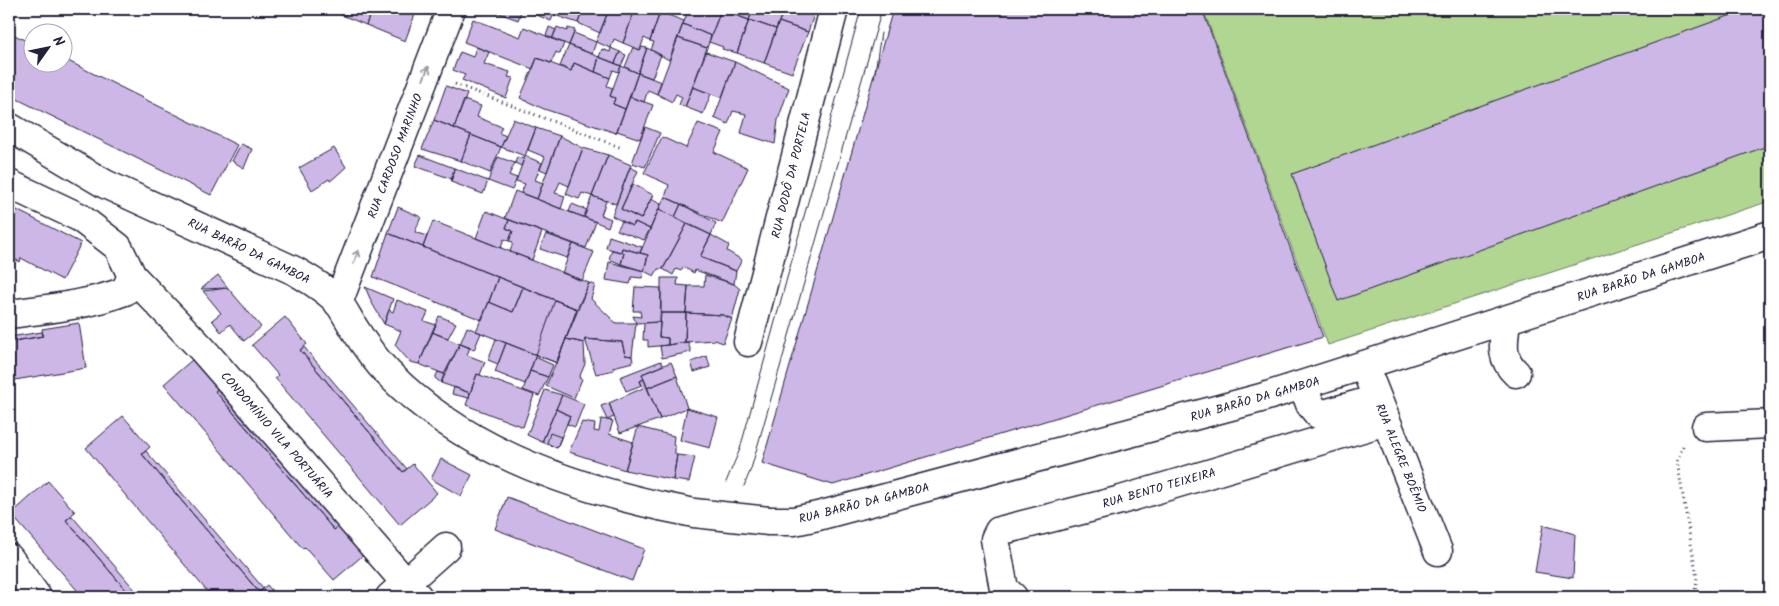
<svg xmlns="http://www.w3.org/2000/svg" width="1779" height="606" font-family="Kalam,sans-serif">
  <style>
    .green { fill: #b1d691; stroke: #6a7c66 }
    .building { fill: #cdb7e7; stroke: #22223b }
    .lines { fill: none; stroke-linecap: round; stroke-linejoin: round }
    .minor-casing { stroke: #22223b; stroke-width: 31 }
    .path { stroke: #22223b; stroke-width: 3; stroke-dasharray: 1 4; stroke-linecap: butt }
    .minor { stroke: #fff; stroke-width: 28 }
    .tram { stroke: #22223b; stroke-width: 1 }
    .minor-bridge-casing { stroke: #22223b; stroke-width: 31; stroke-linecap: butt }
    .minor-bridge { stroke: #fff; stroke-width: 28 }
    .oneway { stroke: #9c9ca7 }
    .labels { text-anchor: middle; stroke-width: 4; stroke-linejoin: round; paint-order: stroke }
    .street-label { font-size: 12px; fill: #22223b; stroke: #fff }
  </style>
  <rect width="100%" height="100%" fill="#fff"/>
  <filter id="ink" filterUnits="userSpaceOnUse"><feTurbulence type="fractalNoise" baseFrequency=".02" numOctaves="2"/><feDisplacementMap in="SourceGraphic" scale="10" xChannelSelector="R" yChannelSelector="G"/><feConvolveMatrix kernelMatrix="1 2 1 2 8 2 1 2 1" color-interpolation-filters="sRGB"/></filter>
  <g filter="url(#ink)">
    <path class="green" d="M1203,9H1770V201L1328,345Z"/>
    <path class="building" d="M326,9H347L344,16Z
      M347,9L360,11L361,9H372L366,25L344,16Z
      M372,9H417L405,41L366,25Z
      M488,9H522L518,20Z
      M522,9H556L551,21Z
      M556,9H583L578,23L554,15Z
      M583,9H609L600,33L578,23Z
      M609,9H635L623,43L614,39L611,48L596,42Z
      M635,9H653L660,12L650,41L644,38L640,50L623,43Z
      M689,9L721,10L711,36L683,24Z
      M725,9H753L749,20L724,11Z
      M753,9H784L776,29L749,20Z
      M784,9H816L808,32L779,22Z
      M893,9H1202L1323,337L833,485L762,463Z
      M1748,9H1770V145L1338,301L1292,174Z
      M721,10L749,20L737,53L722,49L723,47L709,42Z
      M660,12L684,21L669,60L651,50L654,42L650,41Z
      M473,19L520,37L524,27L564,43L560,54L556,52L551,63L537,58L533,69L464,42Z
      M749,20L776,29L764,63L737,53Z
      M779,22L808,32L792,73L764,63Z
      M683,24L711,36L707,48L678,38Z
      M549,27L556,30L552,39L546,36Z
      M557,27L567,31L568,28L575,30L569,45L552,39Z
      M9,32L32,44V62H62V58L237,145L211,195L9,95Z
      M574,33L596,42L592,54L569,45Z
      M678,38L707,48L685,107L679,105L682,97L676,94L672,102L657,94Z
      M569,45L599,57L595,72L574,63L571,71L560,66Z
      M476,47L489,52L484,64L510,72L508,77L513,78L506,98L462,80L465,75L453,70L460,52L473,57Z
      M633,47L640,50L642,47L647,48L638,73L625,67Z
      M611,48L620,52L615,63L599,57L602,49L610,52Z
      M647,48L661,55L652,78L638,73Z
      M620,52L626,55L621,66L615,63Z
      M706,52L735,62L722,98L693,87Z
      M599,57L621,66L619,72L613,70L610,78L595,72Z
      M537,58L571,71L574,63L610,78L607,86L613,88L610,96L615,98L613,104L625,109L616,133L544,109L520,98Z
      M735,62L789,88L778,120L775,144L741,133L746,114L733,111L728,124L714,118Z
      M621,66L638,73L625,109L613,104L615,98L610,96Z
      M638,73L661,82L657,94L648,90L644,102L630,97Z
      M446,86L467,94L454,128L434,120Z
      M693,87L711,94L703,114L685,107Z
      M630,97L653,105L640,139L617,131Z
      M464,100L481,106L477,117L502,127L499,133L506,136L501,147L454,128Z
      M513,119L536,128L525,156L501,147Z
      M434,120L471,135L461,161L422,149Z
      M698,123L723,132L714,152L748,168L722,223L665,197L669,185L644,173L662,137L686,148Z
      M645,127L660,133L645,167L632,163Z
      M536,128L560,136L547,172L540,169L545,157L528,150Z
      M471,135L501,147L490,173L461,161Z
      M560,136L583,148L569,186L560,182L555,193L565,196L561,209L537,199Z
      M241,144L252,149L244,168L232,161Z
      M334,148L346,167L334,178L330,181L329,179L312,190L299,168Z
      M583,148L608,155L592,196L582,193L579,199L566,194Z
      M420,155L454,168L452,179L415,166Z
      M608,155L631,165L616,204L592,196Z
      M525,156L542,163L535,180L543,183L537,199L521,193L525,184L516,181Z
      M498,157L515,163L509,175L517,178L512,190L488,181Z
      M517,157L524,159L521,166L515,163Z
      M630,167L638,171L621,209L641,219L651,199L661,204L650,229L635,222L632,226L612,216Z
      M454,168L488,181L483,194L451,182Z
      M633,184L653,195L641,219L621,209Z
      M515,191L596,222L586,248L505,218Z
      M592,196L606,201L601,215L611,219L608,227L584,217Z
      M665,197L681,204L675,217L659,209Z
      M572,204L587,210L584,217L569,212Z
      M681,204L716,223L711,235L675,217Z
      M9,206L81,243L62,280L21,258L20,262L9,256Z
      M398,207L421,217L415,232L427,236L423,247L388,233Z
      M659,209L687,224L663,269H658L654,276L644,271L648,255L640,253Z
      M486,211L509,220L506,228L513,231L509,241L504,239L501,248L476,238Z
      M509,220L542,232L532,260L510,252L513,242L509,241L513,231L506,228Z
      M433,221L589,283L577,309L423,247Z
      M622,221L632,226L635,222L650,229L644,240L617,230Z
      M687,224L711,235L700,257L736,271L734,284L695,270L694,273L683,267L681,271L676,269L673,275L663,269Z
      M388,233L498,277L482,320L373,277Z
      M546,234L573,244L567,258L540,249Z
      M711,235L729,245L727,251L742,260L736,271L700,257Z
      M609,236L642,247L640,253L622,248L621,252L606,248Z
      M573,244L594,252L582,281L562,273Z
      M622,248L648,255L644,271L621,264L624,253L621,252Z
      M612,250L624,253L621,264L609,259Z
      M609,262L644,271L642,278L632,277L630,284L606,280Z
      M218,275L228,288L201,289Z
      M705,275L734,284L740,289L732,319L723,315L686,313L688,286H704Z
      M498,277L523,287L513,312L489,302Z
      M661,278H678L677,285L688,286L686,313H661Z
      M589,283L595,285L591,299L616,323H636L632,356L625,355L622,342L585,339L584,343L566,339Z
      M365,287L393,299L384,324L372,303Z
      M523,287L577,309L557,363L476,331L489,302L513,312Z
      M635,287L661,288L660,322L636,323L633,316L641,317L640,311H633Z
      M228,288L261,327L244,341L230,324L221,332L212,320L221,313L203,291Z
      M397,300L428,312L424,321L436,325L419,364L410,362L395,345L401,331L384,324L389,310L393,312Z
      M555,300L577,309L557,363L536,355Z
      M661,313H686L685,342L668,345V338L659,337Z
      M686,313L723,315L732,319L723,343L715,340L685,342Z
      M439,316L456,323L448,338L432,332Z
      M285,317L307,344L300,350L403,472L413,464L437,493L400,525L275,378L278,375L252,345Z
      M660,322L659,337L668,338V345L648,347V340H643L644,323Z
      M79,323L86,368L9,381V342L43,336L42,329Z
      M467,327L481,333L474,350L460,344Z
      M42,332L43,336L9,342V337Z
      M432,332L460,344L444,374L419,364Z
      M496,339L506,343L498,364L488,360Z
      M566,339L584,343L585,364L579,378L582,379L574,398L546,386Z
      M585,339L622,342L625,355L632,356L633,362L613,367L614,370L596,374Z
      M688,342L691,352L662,358L660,346Z
      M506,343L536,355L525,384L495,372Z
      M460,344L470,347L467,355L485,362L480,375L477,374L470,393L441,383Z
      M304,347L407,469L403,472L300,350Z
      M200,353L225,382L215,391L334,530L343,523L368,551L334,580L305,547L303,549L164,384Z
      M707,356L710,367L694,372L691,362Z
      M535,357L553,365L548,377L530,371Z
      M661,361L663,365L642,374L644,379L640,381L642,385L626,391L620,377Z
      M671,362L677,376L647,388L642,374Z
      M530,371L548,377L539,396L523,390Z
      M438,372L444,374L441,383L435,378Z
      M477,374L534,395L523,427L466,405Z
      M677,376L687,408L660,419L647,388Z
      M644,379L660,419L620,433L609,403L643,388L640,381Z
      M221,386L339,526L334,530L215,391Z
      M454,387L470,393L469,398L452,394Z
      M545,390L562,395L542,442L527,435Z
      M562,395L584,404L575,427L567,424L570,416L556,409Z
      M609,403L614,417L607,420L601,406Z
      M687,408L718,417L710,448L680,440Z
      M556,409L570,416L557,448L542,442Z
      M123,416L150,447L142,454L259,592L267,585L277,597H212L115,483L86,448Z
      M601,419L613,421L609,434L633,442L625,470L569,452L582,422L595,424L594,431L599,432Z
      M638,427L674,436L673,445L675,446V454L677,455L673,480L625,470Z
      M550,433L561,437L557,448L547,443Z
      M146,451L264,589L259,592L142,454Z
      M677,455L695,457L689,482L673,480Z
      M441,459L472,475L461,496L431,479Z
      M48,481L75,512L66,520L132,597H83L11,514Z
      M507,497L644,549L632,581L495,529Z
      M72,516L141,597H132L66,520Z
      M1543,525L1575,534L1573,578L1535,572Z"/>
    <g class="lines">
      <g class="minor-casing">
        <path id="minor" d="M9,127L105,184L295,271C310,280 326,289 338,302C344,310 349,320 354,328C364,344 375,360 388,373C460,447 562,484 660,506
          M9,184L79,217L118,247L132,276L203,350L418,597
          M338,303L451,9
          M9,314C48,309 88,305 125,291L132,276
          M1506,320C1504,341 1499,357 1516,373
          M748,342L834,9
          M1364,365L1438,551
          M1303,385L1310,404L1318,414L1328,413L1377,399
          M1706,427L1770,424
          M769,521H794L818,516L1261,398L1770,235
          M9,558L37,597
          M390,597L446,547
          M1013,597L1004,589L995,539L999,531L1121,500L1386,421"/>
      </g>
      <path class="path" d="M455,84L622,148
        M1683,446L1677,461L1697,578L1694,597"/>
      <use href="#minor" class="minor"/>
      <path class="tram" d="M874,78L881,33
        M726,482L740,449L861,9
        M744,486L751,469L882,9"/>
      <g class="minor-bridge-casing">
        <path id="minor-bridge" d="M660,506L694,513L769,521"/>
      </g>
      <use href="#minor-bridge" class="minor-bridge"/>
    </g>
    <defs><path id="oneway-shaft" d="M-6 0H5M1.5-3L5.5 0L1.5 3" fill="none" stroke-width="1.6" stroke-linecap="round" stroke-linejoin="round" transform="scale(1.25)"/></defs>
    <g class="oneway">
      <use href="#oneway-shaft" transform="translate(426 73) rotate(-69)"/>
      <use href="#oneway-shaft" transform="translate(356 257) rotate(-69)"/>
    </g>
  </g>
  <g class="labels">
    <g class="street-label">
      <text transform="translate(395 156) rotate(-69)" y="4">RUA CARDOSO MARINHO</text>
      <text transform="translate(791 175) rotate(-76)" y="4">RUA DODÔ DA PORTELA</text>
      <text transform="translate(249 251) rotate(26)" y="4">RUA BARÃO DA GAMBOA</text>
      <text transform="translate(1641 277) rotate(-18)" y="4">RUA BARÃO DA GAMBOA</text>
      <text transform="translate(1255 399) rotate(-16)" y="4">RUA BARÃO DA GAMBOA</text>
      <text transform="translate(277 435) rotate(49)" y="4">CONDOMÍNIO VILA PORTUÁRIA</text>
      <text transform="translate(1401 458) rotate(68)" y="4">RUA ALEGRE BOÊMIO</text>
      <text transform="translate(1159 488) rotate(-16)" y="4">RUA BENTO TEIXEIRA</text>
      <text transform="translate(864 503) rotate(-14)" y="4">RUA BARÃO DA GAMBOA</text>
    </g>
  </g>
  <rect width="1779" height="606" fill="none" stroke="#fff" stroke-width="30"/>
  <rect x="15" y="15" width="1749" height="576" fill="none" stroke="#22223b" stroke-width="2" filter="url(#ink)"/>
  <g transform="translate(48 48) rotate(57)"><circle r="24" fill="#ffffff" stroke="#a7a7b1"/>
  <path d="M0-4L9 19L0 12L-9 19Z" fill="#22223b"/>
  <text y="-8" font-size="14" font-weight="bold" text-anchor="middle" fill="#22223b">N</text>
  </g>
</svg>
